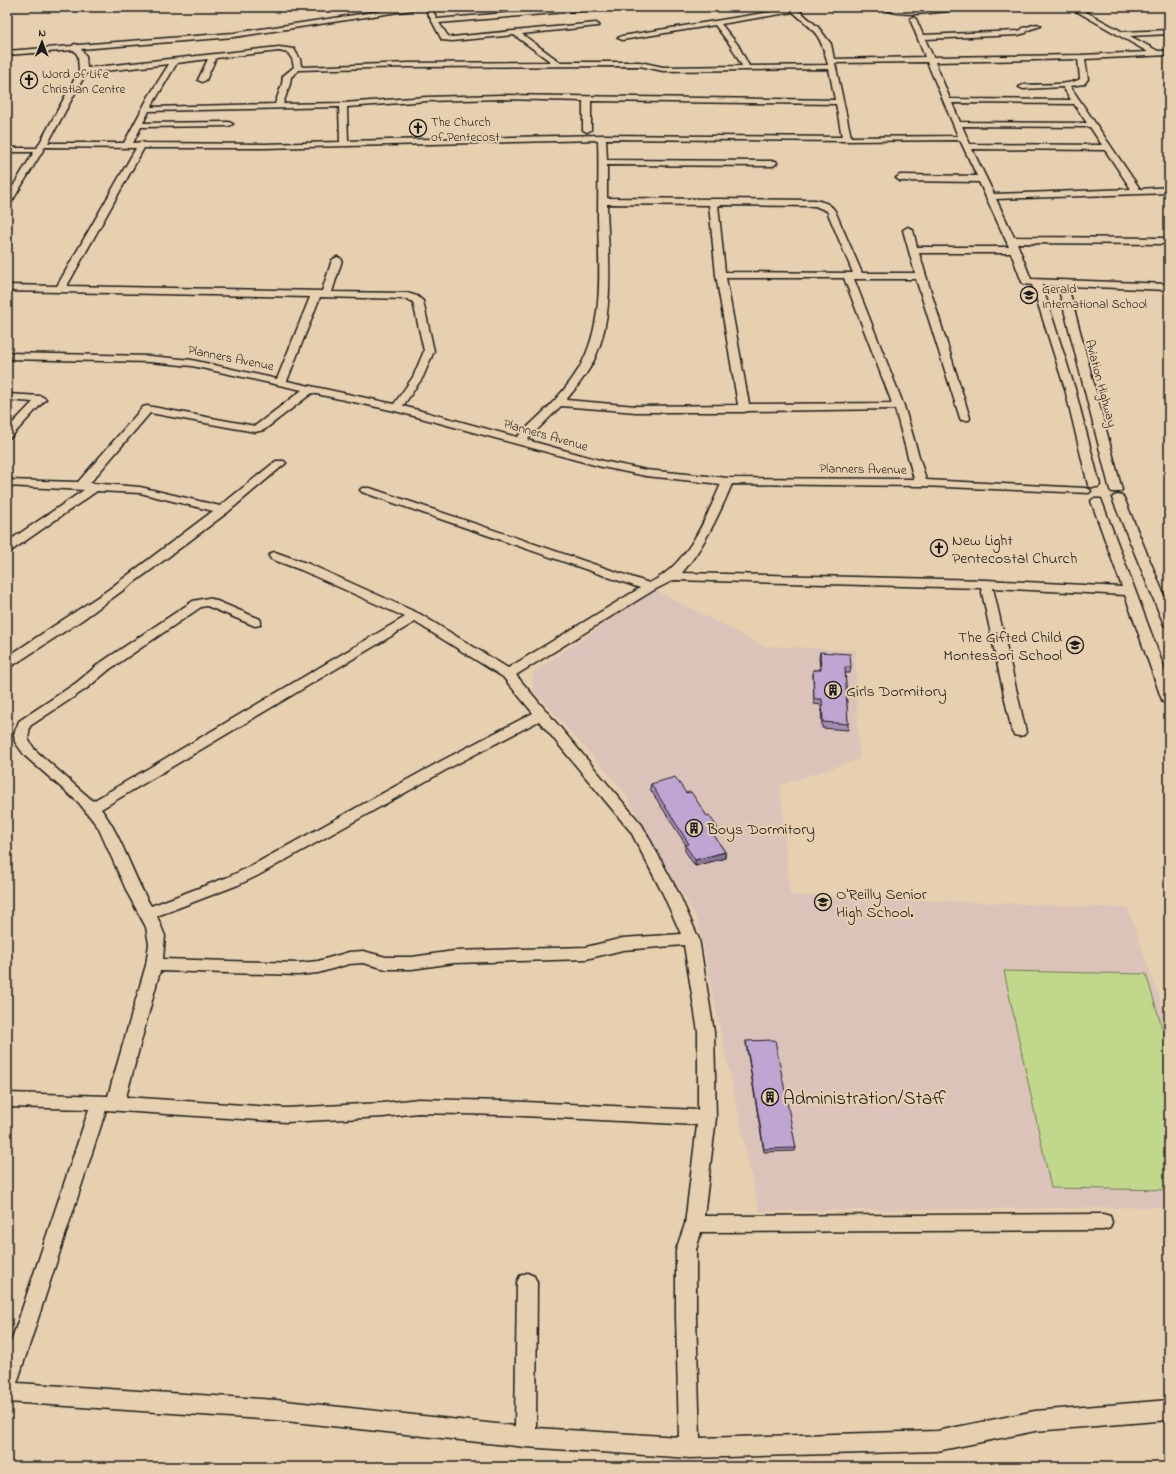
<svg xmlns="http://www.w3.org/2000/svg" width="1176" height="1474" font-family="'Indie Flower',sans-serif">
  <style>
    .built { fill: #dbc3ba }
    .green { fill: #c0d78c; stroke: #6e7a54 }
    .lines { fill: none; stroke-linecap: round; stroke-linejoin: round }
    .minor-casing { stroke: #1c1c1c; stroke-width: 3 }
    .minor { fill: #e6d0af; fill-rule: evenodd }
    .wall { fill: #a58eb5; stroke: #1c1c1c }
    .shaded-wall { fill: #867494; stroke: #1c1c1c }
    .building { fill: #c0a5d3; stroke: #1c1c1c }
    .labels { text-anchor: middle; stroke-width: 4; stroke-linejoin: round; paint-order: stroke }
    .far-poi-label { font-size: 13px; fill: #1c1c1c; stroke: #e6d0af; text-anchor: start }
    .far-street-label { font-size: 13px; fill: #1c1c1c; stroke: #e6d0af }
    .poi-label { font-size: 16px; fill: #1c1c1c; stroke: #e6d0af; text-anchor: start }
    .near-poi-label { font-size: 19px; fill: #1c1c1c; stroke: #e6d0af; text-anchor: start }
  </style>
  <rect width="100%" height="100%" fill="#e6d0af"/>
  <filter id="ink" filterUnits="userSpaceOnUse"><feTurbulence type="fractalNoise" baseFrequency=".025" numOctaves="2"/><feDisplacementMap in="SourceGraphic" scale="8" xChannelSelector="R" yChannelSelector="G"/><feConvolveMatrix kernelMatrix="1 2 1 2 8 2 1 2 1" color-interpolation-filters="sRGB"/></filter>
  <g filter="url(#ink)">
    <path class="built" d="M655,590L764,646L855,650L859,759L780,785L790,895L1128,908L1169,1025V1207L759,1211L697,919L622,789L533,690V672Z"/>
    <path class="green" d="M1004,971L1146,974L1169,1050V1190L1051,1188Z"/>
    <g class="lines">
      <g class="minor-casing">
        <path id="minor" d="M408,7H431L437,19L576,7H603L600,9L439,23L448,36L452,37L596,23L599,25L598,26L522,34L560,62H640L663,67L742,66L731,46L715,25L622,40L618,38L622,36L789,9L788,7H795L818,27L831,44L834,59L925,57L910,19L913,17L916,19L923,35L1018,31L1021,30L1023,28L1037,24L1041,26L1028,30L1026,33L1018,35L925,39L933,57L1081,55L1148,52L1069,7H1077L1123,32L1169,30V34L1130,36L1158,51H1169V55L1085,59L1088,79L1084,84L1070,86L1140,189L1169,187V193L996,199L1014,237L1169,238V244L1017,243L1031,279L1169,284V290L1068,286L1122,490L1120,492H1112L1110,490L1058,286L1042,285L1075,389L1100,485L1098,487H1090L1088,485L1065,389L1032,285L1024,284L1022,282L1011,253H919L970,418L969,420H961L960,418L916,279H854L904,406L926,480L1085,488L1089,489L1091,491L1089,493L921,486L732,484C719,515 704,547 682,573L986,580L1122,587L1091,501L1093,499H1101L1169,681V704L1164,703L1162,700L1125,595L993,588L1026,732L1024,735L1019,736L1014,735L1012,732L981,588L674,580L654,590L516,675L642,825L679,894L699,939L714,1032L716,1118L704,1216L1103,1214L1110,1216L1112,1222L1110,1228L1103,1230L701,1232L696,1250V1317L700,1438L937,1431L1035,1411L1169,1400V1420L1035,1431L937,1451L690,1458L525,1447L276,1420L7,1402V1354L89,1109L7,1107V1093L108,1096L146,965L149,944L146,927L128,894L98,827L79,803L25,756L15,742L14,734L19,721L76,683L100,663L193,601L208,598L212,599L260,619L261,622L260,625L255,626L207,606L201,607L110,669L86,689L30,726L28,739L35,750L93,801L405,617L301,570L271,559L269,556L271,553L275,552L309,564L420,614L508,668L640,588L362,492L360,490L362,488H370L649,583C687,566 705,520 721,484L646,476L602,467L395,411L312,393L264,430L255,432L150,413L90,483L140,487L220,506L276,461H284L286,463L228,512L151,570L82,620L12,666L7,667V657L108,590L213,511L140,493L97,491L11,551L7,552V542L84,490L7,486V480L78,482L143,407L147,406L255,426L302,390L192,366L150,362L7,359V353L150,356L192,360L277,379L310,297L7,291V285L57,286L136,148L45,147L11,203L7,206V196L34,152H7V148H37L79,71L78,56L74,50L7,55V51L72,46L75,44L78,45L234,33ZM425,8L442,40L452,41L514,35L551,62L409,63L304,67L301,66L300,59L294,49L279,47L87,68L86,56L81,49L234,37ZM793,12C816,32 821,35 828,65L749,66L738,45L721,24ZM279,51L288,53L292,59L294,67L283,76L282,84L275,104L151,107L177,63L208,59L198,80L202,82L206,80L216,58ZM1078,59L1080,79C1069,86 1037,84 1023,85L1019,87L1023,89L1063,87L1071,100L950,99L935,62ZM927,62L958,136L851,137L835,63ZM169,64L149,96L124,143H48L86,73ZM640,66L663,71L829,69L835,100L501,95L427,97L343,103L283,104L290,84L291,77L299,70L409,67ZM501,99L583,101V130L587,132L591,130V101L836,104L842,137L602,135L348,141L347,107L427,101ZM952,103L1074,104L1087,123L960,122ZM339,107L340,142L264,144L145,143L142,142L133,143L141,127L229,126L233,124L229,122L143,123L149,111ZM962,126L1090,127L1102,145L970,144ZM606,139L847,141L960,140L977,176L900,175L896,178L900,181L979,182L1009,247H917L913,230L908,227L903,230L915,273H862L835,211C830,203 823,202 815,200L607,198V165L773,166L777,163L776,161L607,160ZM598,140C599,166 598,192 598,218C599,268 605,325 578,370C562,396 539,416 517,437L403,406L423,377L434,351L423,301L417,296L407,293L332,292L342,260L340,258L337,257L332,260L322,291L67,286L144,148H264ZM972,149L1105,150L1131,189L994,194ZM607,204L709,205L716,275L738,405L636,406L566,400C577,387 588,373 595,358C616,311 608,254 607,204ZM718,205L815,206L827,211L853,273L725,272ZM726,278H844L892,403L749,404ZM320,297L407,299L413,302L424,351L413,377L394,404L287,381ZM561,406L636,412H744L748,411L895,409L914,479L728,478L646,470L603,461L527,440ZM415,622L503,677L533,713L443,760L247,868L228,877L151,906C132,875 123,838 101,809ZM539,721L631,832L663,894L681,934L623,938L586,947L454,951L412,957H386L363,951L349,952L318,961L298,963L163,959L165,936L157,916L238,885L257,876L453,766ZM684,945L698,1032V1110L504,1101L418,1099L383,1103L286,1108L126,1097L160,971L298,975L318,973L349,964L363,963L386,969H412L454,963L586,959L623,950ZM106,1110L286,1122L383,1117L418,1113L504,1115L697,1125L685,1224L676,1250V1317L679,1437L536,1428L537,1282L534,1276L527,1273L520,1276L517,1282L515,1426L276,1400L17,1383Z
          M882,7L913,9L966,7L963,9C943,11 898,20 882,7Z
          M7,394L41,396L46,399L11,437L7,438V429L33,402L7,400Z
          M1118,495L1122,496L1124,498L1169,607V626L1164,625L1163,622L1112,498L1114,496Z"/>
      </g>
      <use href="#minor" class="minor"/>
    </g>
    <path class="wall" d="M820,652L851,667L850,673H845L848,724V730L822,728L821,705L814,704L813,676V670H820L819,658Z
      M651,784L686,793L707,816L717,827L716,833L713,834L725,852V858L695,866L685,851V845H686L650,789Z
      M746,1041L796,1148L795,1151L764,1152L746,1044Z"/>
    <path class="shaded-wall" d="M717,827L716,833L710,835V829Z
      M725,852V858L695,866V860Z"/>
    <path class="building" d="M820,652L850,654L851,667H845L848,724L823,722L822,699H814L813,670H821Z
      M675,777L686,793L691,792L707,816L709,815L717,827L710,829L725,852L695,860L685,845L689,844L651,784Z
      M775,1040L796,1148L764,1149L746,1041Z"/>
  </g>
  <defs>
    <g id="church-ring" transform="scale(0.9)"><circle r="9.5" fill="#e6d0af" stroke="#1c1c1c" stroke-width="1.5"/><path d="M-1.2-6h2.4v3.5h3.3v2.4h-3.3V6h-2.4V-.1h-3.3v-2.4h3.3Z" fill="#1c1c1c"/></g>
    <g id="school-ring" transform="scale(0.9)"><circle r="9.5" fill="#e6d0af" stroke="#1c1c1c" stroke-width="1.5"/><path d="M0-5L7-2L0 1L-7-2ZM-4 1L0 2.5L4 1V4Q0 6-4 4Z" fill="#1c1c1c"/></g>
    <g id="building-ring" transform="scale(0.9)"><circle r="9.5" fill="#e6d0af" stroke="#1c1c1c" stroke-width="1.5"/><path d="M-4-6H4V6H1V3H-1V6H-4ZM-2.5-4.3h1.7v1.8h-1.7ZM.8-4.3h1.7v1.8H.8ZM-2.5-1h1.7V.8h-1.7ZM.8-1h1.7V.8H.8Z" fill="#1c1c1c"/></g>
  </defs>
  <g fill-rule="evenodd">
    <use href="#church-ring" x="29" y="80"/>
    <use href="#church-ring" x="418" y="128"/>
    <use href="#school-ring" x="1029" y="295"/>
    <use href="#church-ring" x="939" y="548"/>
    <use href="#school-ring" x="1075" y="645"/>
    <use href="#building-ring" x="833" y="690"/>
    <use href="#building-ring" x="694" y="828"/>
    <use href="#school-ring" x="823" y="902"/>
    <use href="#building-ring" x="770" y="1097"/>
  </g>
  <g class="labels">
    <g class="far-poi-label">
      <text x="42" y="78">Word of Life<tspan x="42" dy="15">Christian Centre</tspan></text>
      <text x="431" y="126">The Church<tspan x="431" dy="15">of Pentecost</tspan></text>
      <text x="1042" y="293">Gerald<tspan x="1042" dy="15">International School</tspan></text>
    </g>
    <g class="far-street-label">
      <text transform="translate(231 357) rotate(11)" y="5">Planners Avenue</text>
      <text transform="translate(1102 383) rotate(75)" y="5">Aviation Highway</text>
      <text transform="translate(546 434) rotate(16)" y="5">Planners Avenue</text>
      <text transform="translate(863 468) rotate(1)" y="5">Planners Avenue</text>
    </g>
    <g class="poi-label">
      <text x="952" y="545">New Light<tspan x="952" dy="18">Pentecostal Church</tspan></text>
      <text x="1062" y="642" text-anchor="end">The Gifted Child<tspan x="1062" dy="18">Montessori School</tspan></text>
      <text x="846" y="696">Girls Dormitory</text>
      <text x="707" y="834">Boys Dormitory</text>
      <text x="836" y="899">O'Reilly Senior<tspan x="836" dy="18">High School.</tspan></text>
    </g>
    <g class="near-poi-label">
      <text x="783" y="1104">Administration/Staff</text>
    </g>
  </g>
  <rect width="1176" height="1474" fill="none" stroke="#e6d0af" stroke-width="24"/>
  <rect x="12" y="12" width="1152" height="1450" fill="none" stroke="#1c1c1c" stroke-width="1.5" filter="url(#ink)"/>
  <g transform="translate(42 42) rotate(1)" stroke="#e6d0af" stroke-width="3" paint-order="stroke">
  <path d="M0-3L7 15L0 10L-7 15Z" fill="#1c1c1c"/>
  <text y="-6" font-size="11" font-weight="bold" text-anchor="middle" fill="#1c1c1c">N</text>
  </g>
</svg>
